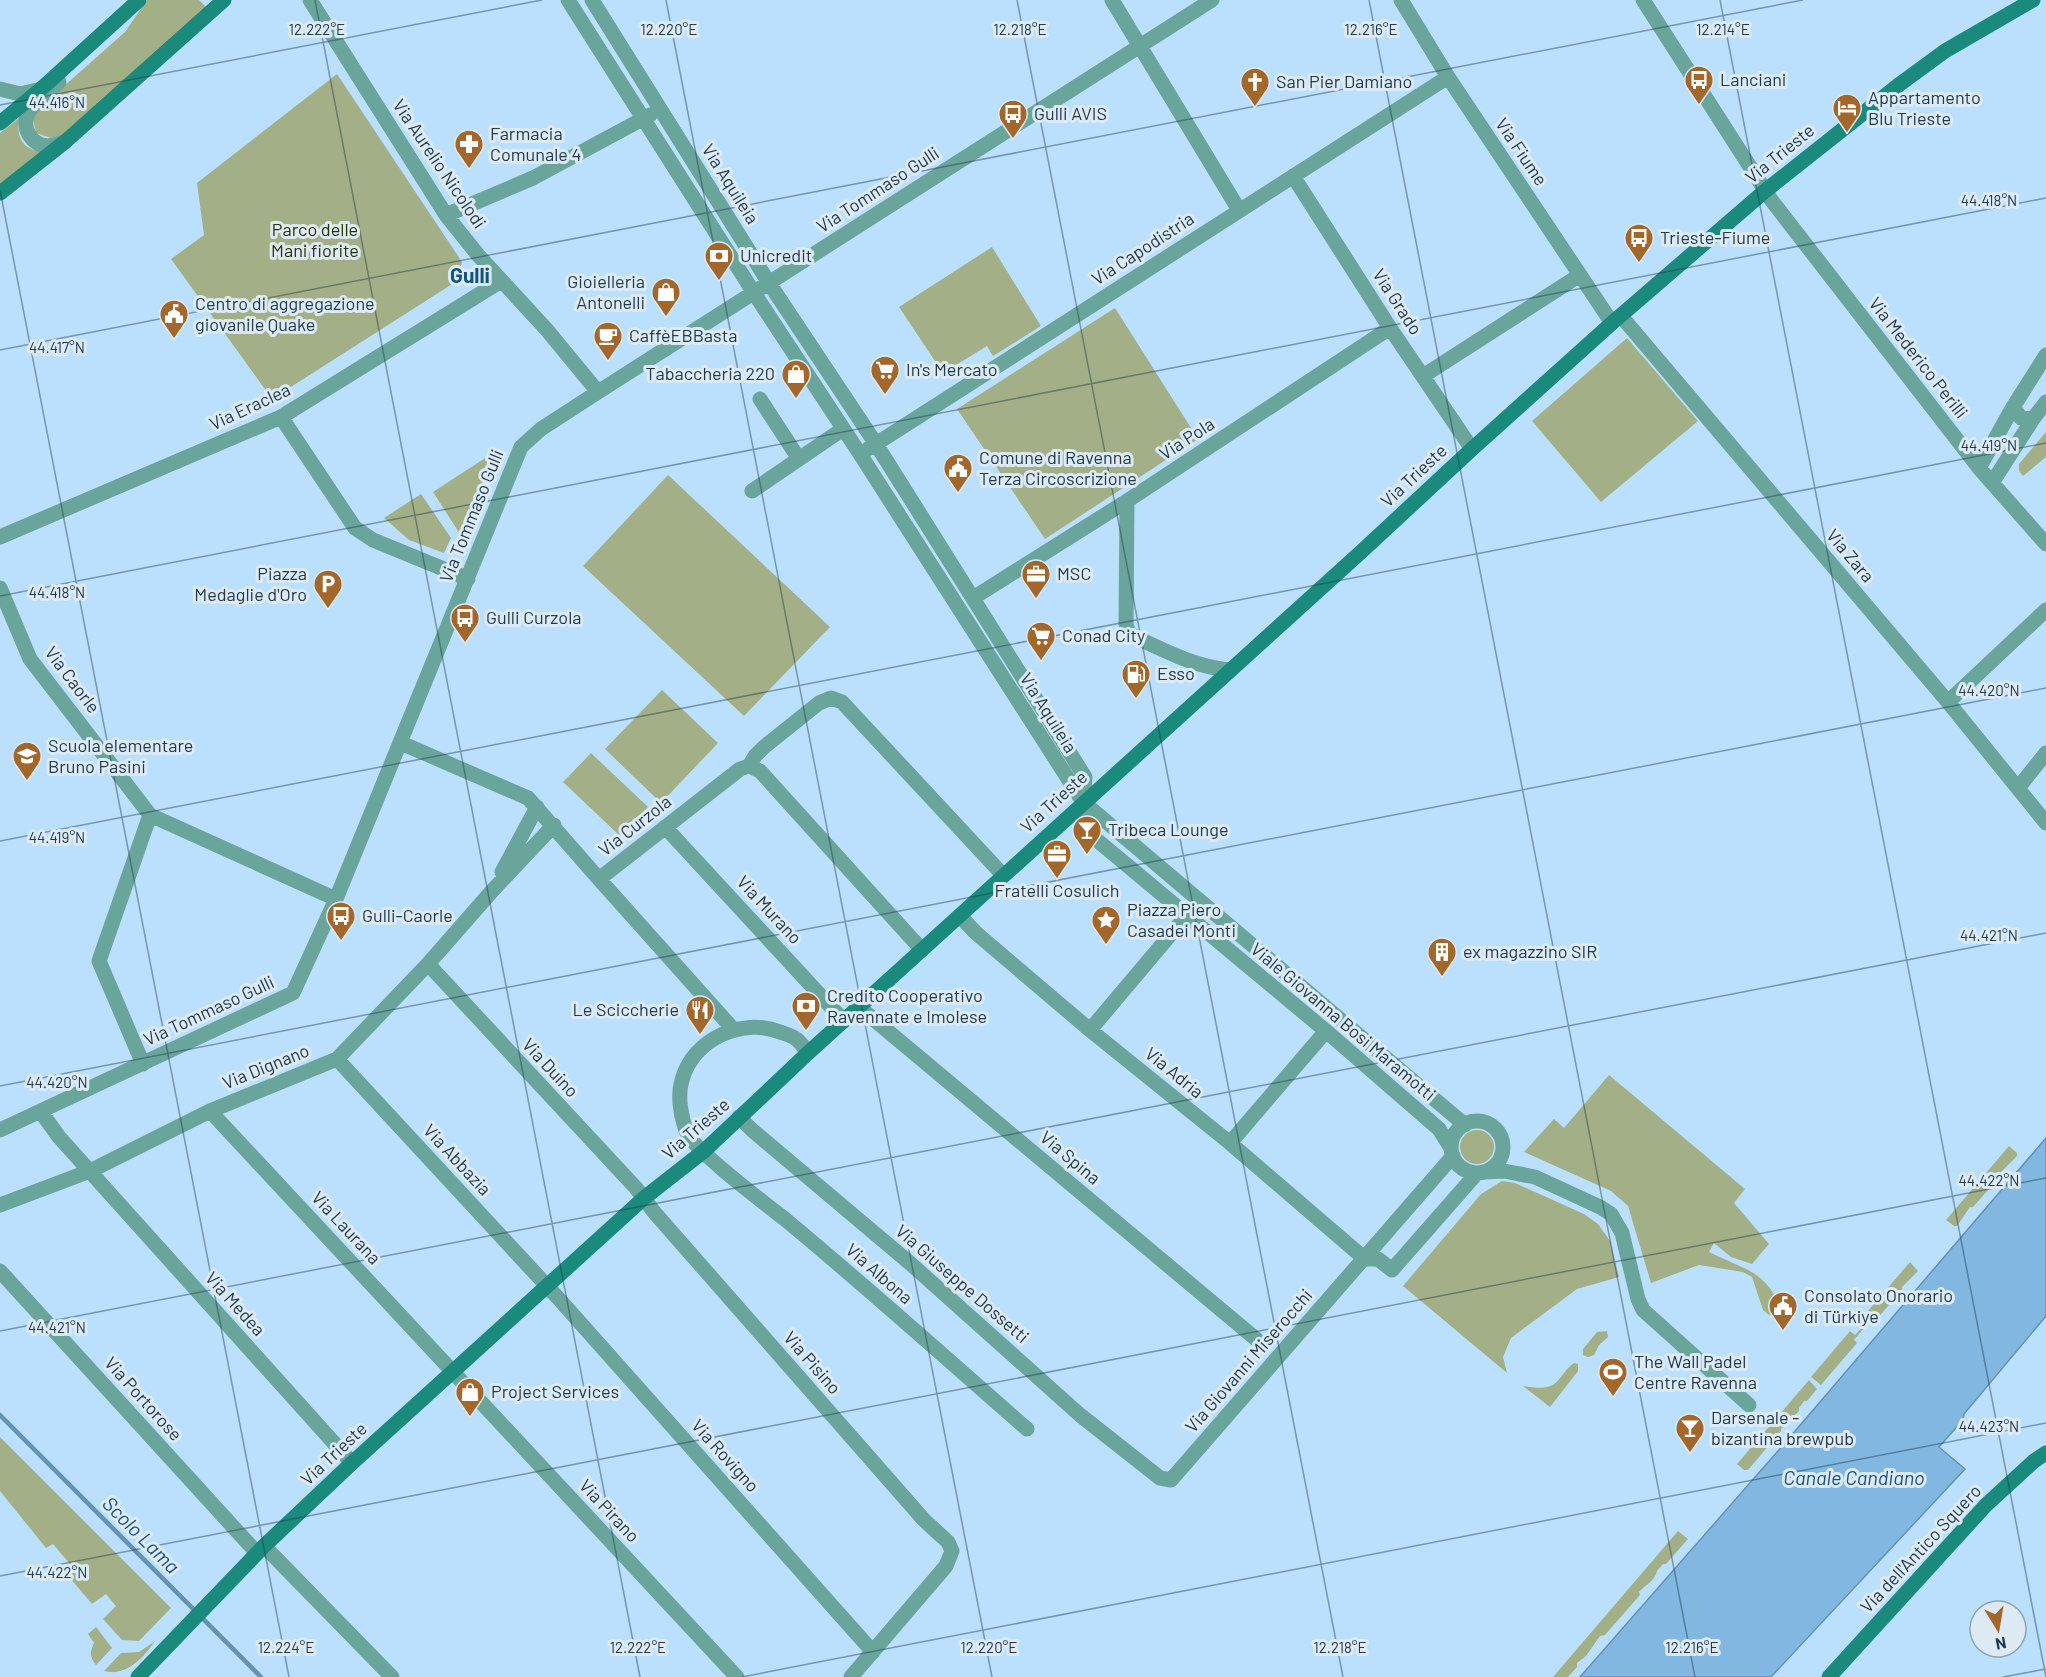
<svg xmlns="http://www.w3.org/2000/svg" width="2046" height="1677" font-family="Barlow,sans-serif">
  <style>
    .green { fill: #a3b087 }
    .water { fill: #81b7e0; stroke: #6492b4; stroke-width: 1.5 }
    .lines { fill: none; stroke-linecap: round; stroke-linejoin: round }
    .stream { stroke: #6492b4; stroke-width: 4.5 }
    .street { stroke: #6aa59b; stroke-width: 15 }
    .secondary { stroke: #198a7c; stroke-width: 15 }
    .ticks { fill: none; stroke: #203b4e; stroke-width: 1.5; stroke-opacity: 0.45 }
    .labels { text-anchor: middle; stroke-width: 6; stroke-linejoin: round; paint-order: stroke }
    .poi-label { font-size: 18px; fill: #203b4e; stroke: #ddeaf4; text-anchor: start }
    .street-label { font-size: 18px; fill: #203b4e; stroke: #ddeaf4 }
    .park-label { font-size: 18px; fill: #283305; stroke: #ddeaf4 }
    .water-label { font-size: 20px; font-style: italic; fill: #16547c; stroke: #ddeaf4 }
    .quarter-label { font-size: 21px; font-weight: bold; fill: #0f5580; stroke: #ddeaf4 }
    .ticks-label { font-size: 15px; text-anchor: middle; fill: #203b4e; stroke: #ddeaf4; stroke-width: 6; stroke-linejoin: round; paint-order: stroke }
  </style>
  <rect width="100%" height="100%" fill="#bae0fe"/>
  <path class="green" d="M147,0H199L206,7L176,35L62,135L51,138L36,133L33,118L37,110L125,32Z
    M337,74L462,262L457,281L272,399L171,259L204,235L197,183Z
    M19,118C17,138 21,148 42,152L0,184V133Z
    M992,247L1041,326L993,356L987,346L943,373L899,307Z
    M1115,308L1198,439L1045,539L957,409Z
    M1627,338L1698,421L1601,502L1532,421Z
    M2046,432V457L2023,476L2019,471V464Z
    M496,451L460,534L433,492Z
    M668,475L830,627L744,716L583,566Z
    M421,494L451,538L444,553L409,540L384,518Z
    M662,690L718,743L661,803L605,749Z
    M591,753L648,807L620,836L563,782Z
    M1609,1075L1745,1189L1734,1203L1769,1244L1752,1264L1731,1257L1714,1243L1709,1252C1745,1270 1766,1270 1782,1311L1778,1315H1769L1763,1310L1752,1277L1743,1272L1699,1265L1651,1283L1628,1206L1611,1191L1524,1152L1554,1119L1564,1128Z
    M1460 1147a17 17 0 1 1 34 0a17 17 0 1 1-34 0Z
    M2009,1146L2017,1153V1156L1995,1178L1996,1181L1973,1207H1970L1957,1226H1954L1946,1220Z
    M1502,1181L1515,1183L1584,1214L1598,1224L1610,1241L1619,1277L1577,1289L1511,1338L1503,1357L1507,1373L1403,1286L1481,1194Z
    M1910,1262L1918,1271L1902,1287V1290L1876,1320L1867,1312Z
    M1869,1320L1870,1321L1854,1340L1857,1343L1821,1385L1811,1377L1850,1331L1855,1335Z
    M1607,1331L1608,1337L1599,1345L1594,1355L1588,1357L1583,1355V1349L1597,1332Z
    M1574,1363L1578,1364V1371L1550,1407L1523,1386C1537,1388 1551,1391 1560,1378C1565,1372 1568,1367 1574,1363Z
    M1809,1380L1817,1389L1807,1401H1804L1799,1408V1411L1781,1429V1431L1748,1470H1744L1737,1464Z
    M0,1437L171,1608L139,1641L122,1640L103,1619L116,1606L106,1594L92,1604L64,1571L70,1564L53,1544L46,1548L0,1491Z
    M1678,1531L1688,1539L1666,1564H1663L1657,1571C1655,1581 1645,1585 1639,1592L1640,1595L1605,1635L1600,1636L1586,1656L1577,1663V1667L1568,1677H1553Z
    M96,1627L112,1648L96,1665C89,1656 90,1652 94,1643L88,1634Z
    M154,1642C144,1658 125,1677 104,1671L121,1653L139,1652Z"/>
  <path class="water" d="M2046,1138V1316L1964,1414L1963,1420L1939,1447L1965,1469L1771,1677H1580L1784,1444Z"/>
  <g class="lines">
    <path class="stream" d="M0,1415L261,1677"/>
    <path class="street" d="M310,0L446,215L478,255L547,330L598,392
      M568,0L754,293L860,454L1083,802L1465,1125
      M592,0L769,283L876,444L1085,777L1083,802L1086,831L1326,1031L1439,1129L1451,1148
      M1112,0L1239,210
      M1401,0L1448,77L1612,323
      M1643,0L1772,201L1979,468L2046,544
      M59,82C50,91 36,100 29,112C20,126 31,145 47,146C54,146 60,143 66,141
      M0,89L20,94L41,89
      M1293,176L1390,328L1472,449
      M446,215L533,178L650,115
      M1621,316L1948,702L2046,823
      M1423,376L1580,275
      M760,399L799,459
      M2013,407L2021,418L2033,419L2046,402
      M281,417L355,528L373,540L468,579
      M868,449L1448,77
      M1979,468L2013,407L2046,355
      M1992,483L2033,419
      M752,491L843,429
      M1127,501L1126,624L1128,631L1133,636C1166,651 1192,666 1229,670
      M0,537L281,417L501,281
      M0,588L30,659L150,815L336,899
      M973,598L1127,501L1390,328
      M1948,702L2046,610
      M401,743L528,798L599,879L740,769L749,766L755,756L764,747L819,703L831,698L842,702L1003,875
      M749,766L760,771L922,950
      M2018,788L2046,753
      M665,827L844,1021
      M502,872L537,807
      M599,879L733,1029
      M960,916L976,933L1090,1030L1230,1143L1365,1259
      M428,964L636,1188L654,1212L924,1520L948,1542L952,1551L946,1566L851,1677
      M859,1007L1256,1339
      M1090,1030L1187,915
      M808,1053C804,1048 801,1042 796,1039C792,1035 785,1034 780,1032C742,1017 693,1039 682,1080C677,1096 681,1117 687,1133C694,1150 767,1205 786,1220C868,1288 947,1359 1027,1429
      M337,1059L559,1299L873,1652
      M143,1064L99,961L150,815
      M210,1111L737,1677
      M41,1112L59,1137L352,1463
      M739,1117L752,1130L911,1264L1080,1415L1160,1478L1171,1480L1453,1156
      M1451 1147a26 26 0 1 1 52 0a26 26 0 1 1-52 0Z
      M0,1130L293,993L336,899L521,447L541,429L598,392L1212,0
      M1230,1143L1326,1031
      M1485,1172L1504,1171L1535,1177L1600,1207L1611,1214L1622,1233L1638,1299L1643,1310L1749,1405
      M0,1205L90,1171L210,1111L337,1059L428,964L492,891L554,825
      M1365,1259H1378L1392,1270L1477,1173
      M0,1271L257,1553
      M264,1546L392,1677"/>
    <path class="secondary" d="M0,123L41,89L139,0
      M0,193L66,141L224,0
      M138,1677L264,1546L352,1463L644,1198L704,1151L808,1053L1361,552L1472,449L1612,323L1765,191L1900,84L1945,51L2033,0
      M1829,1677L1986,1505L2034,1461L2046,1453"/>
  </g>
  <path class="ticks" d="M315,0L640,1677M666,0L992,1677M1017,0L1343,1677M1369,0L1695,1677M1720,0L2046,1677M0,105L542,0M0,190L289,1677M0,350L1803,0M0,596L2046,198M0,841L2046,443M0,1086L2046,688M0,1331L2046,933M0,1576L2046,1178M742,1677L2046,1423M2003,1677L2046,1669"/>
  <defs>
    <g id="bus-pin" transform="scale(1.5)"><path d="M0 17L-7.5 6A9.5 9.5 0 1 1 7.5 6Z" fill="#a4672b" stroke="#ddeaf4"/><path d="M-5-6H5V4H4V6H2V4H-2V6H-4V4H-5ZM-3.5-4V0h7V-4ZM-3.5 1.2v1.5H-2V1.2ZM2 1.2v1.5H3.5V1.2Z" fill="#fff"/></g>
    <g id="church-pin" transform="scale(1.5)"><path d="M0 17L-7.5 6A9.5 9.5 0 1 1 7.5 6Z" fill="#a4672b" stroke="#ddeaf4"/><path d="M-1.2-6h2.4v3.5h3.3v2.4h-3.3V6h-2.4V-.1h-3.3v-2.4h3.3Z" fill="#fff"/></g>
    <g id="hotel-pin" transform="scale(1.5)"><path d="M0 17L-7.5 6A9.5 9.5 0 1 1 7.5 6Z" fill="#a4672b" stroke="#ddeaf4"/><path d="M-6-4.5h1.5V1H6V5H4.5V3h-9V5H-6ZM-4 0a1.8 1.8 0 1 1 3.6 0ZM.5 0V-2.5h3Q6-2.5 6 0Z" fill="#fff"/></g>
    <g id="pharmacy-pin" transform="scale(1.5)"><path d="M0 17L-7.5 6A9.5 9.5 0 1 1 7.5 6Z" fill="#a4672b" stroke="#ddeaf4"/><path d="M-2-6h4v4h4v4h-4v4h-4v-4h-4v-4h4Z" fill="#fff"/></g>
    <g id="bank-pin" transform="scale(1.5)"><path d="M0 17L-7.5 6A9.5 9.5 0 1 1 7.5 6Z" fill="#a4672b" stroke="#ddeaf4"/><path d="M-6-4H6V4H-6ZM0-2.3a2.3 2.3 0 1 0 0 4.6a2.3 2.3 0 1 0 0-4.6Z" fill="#fff"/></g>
    <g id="shop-pin" transform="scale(1.5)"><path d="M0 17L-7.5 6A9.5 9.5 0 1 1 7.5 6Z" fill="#a4672b" stroke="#ddeaf4"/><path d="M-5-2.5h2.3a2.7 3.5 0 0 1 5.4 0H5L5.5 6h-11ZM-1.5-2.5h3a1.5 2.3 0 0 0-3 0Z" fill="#fff"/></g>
    <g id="civic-pin" transform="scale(1.5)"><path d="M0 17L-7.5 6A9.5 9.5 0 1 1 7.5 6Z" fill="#a4672b" stroke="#ddeaf4"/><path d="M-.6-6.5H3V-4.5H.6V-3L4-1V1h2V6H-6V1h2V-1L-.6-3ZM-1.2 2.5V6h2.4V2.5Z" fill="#fff"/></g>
    <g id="cafe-pin" transform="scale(1.5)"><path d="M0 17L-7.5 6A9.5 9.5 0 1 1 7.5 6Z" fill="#a4672b" stroke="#ddeaf4"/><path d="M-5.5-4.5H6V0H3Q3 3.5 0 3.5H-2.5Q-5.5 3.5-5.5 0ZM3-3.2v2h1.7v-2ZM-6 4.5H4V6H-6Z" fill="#fff"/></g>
    <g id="supermarket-pin" transform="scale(1.5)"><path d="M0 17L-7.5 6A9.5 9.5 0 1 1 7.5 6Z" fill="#a4672b" stroke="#ddeaf4"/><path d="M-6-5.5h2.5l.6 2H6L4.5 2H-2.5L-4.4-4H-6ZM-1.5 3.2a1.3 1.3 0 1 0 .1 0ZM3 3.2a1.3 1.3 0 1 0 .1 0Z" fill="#fff"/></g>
    <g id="office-pin" transform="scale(1.5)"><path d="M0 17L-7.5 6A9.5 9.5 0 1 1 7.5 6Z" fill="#a4672b" stroke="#ddeaf4"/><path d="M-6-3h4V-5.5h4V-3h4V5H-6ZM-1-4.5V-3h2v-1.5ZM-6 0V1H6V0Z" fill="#fff"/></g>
    <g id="parking-pin" transform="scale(1.5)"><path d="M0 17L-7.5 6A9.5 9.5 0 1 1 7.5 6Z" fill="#a4672b" stroke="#ddeaf4"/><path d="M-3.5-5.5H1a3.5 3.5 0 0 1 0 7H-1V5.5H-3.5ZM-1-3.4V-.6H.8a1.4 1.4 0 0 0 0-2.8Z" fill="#fff"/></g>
    <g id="fuel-pin" transform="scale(1.5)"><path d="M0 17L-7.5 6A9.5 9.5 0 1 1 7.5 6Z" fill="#a4672b" stroke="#ddeaf4"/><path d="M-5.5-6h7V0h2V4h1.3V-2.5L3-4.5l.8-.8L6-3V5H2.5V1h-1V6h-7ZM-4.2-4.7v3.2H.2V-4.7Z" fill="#fff"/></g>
    <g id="school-pin" transform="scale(1.5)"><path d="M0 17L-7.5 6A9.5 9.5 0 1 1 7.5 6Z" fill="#a4672b" stroke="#ddeaf4"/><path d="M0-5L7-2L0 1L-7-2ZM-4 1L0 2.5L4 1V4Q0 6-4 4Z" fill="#fff"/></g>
    <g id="bar-pin" transform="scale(1.5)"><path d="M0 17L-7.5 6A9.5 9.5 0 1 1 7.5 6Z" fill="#a4672b" stroke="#ddeaf4"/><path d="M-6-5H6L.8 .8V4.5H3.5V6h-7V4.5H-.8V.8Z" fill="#fff"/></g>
    <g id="sight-pin" transform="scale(1.5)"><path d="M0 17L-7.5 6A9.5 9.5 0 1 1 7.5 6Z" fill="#a4672b" stroke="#ddeaf4"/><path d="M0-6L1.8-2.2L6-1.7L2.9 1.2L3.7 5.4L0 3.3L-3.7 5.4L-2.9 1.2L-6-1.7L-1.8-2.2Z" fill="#fff"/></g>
    <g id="building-pin" transform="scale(1.5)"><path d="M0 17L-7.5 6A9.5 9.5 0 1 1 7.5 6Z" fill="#a4672b" stroke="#ddeaf4"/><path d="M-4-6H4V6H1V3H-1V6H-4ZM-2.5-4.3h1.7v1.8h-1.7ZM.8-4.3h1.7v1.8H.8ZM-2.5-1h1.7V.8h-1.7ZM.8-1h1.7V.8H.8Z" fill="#fff"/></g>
    <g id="restaurant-pin" transform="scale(1.5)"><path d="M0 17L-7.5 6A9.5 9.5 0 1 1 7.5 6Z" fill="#a4672b" stroke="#ddeaf4"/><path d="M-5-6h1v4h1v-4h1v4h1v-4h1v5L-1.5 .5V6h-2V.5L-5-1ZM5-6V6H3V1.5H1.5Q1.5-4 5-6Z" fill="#fff"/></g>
    <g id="stadium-pin" transform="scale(1.5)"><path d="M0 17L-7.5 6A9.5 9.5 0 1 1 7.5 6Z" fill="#a4672b" stroke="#ddeaf4"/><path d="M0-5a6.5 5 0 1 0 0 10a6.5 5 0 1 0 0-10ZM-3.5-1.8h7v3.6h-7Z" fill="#fff"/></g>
  </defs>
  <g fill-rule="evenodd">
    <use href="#bus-pin" x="1699" y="80"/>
    <use href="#church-pin" x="1255" y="82"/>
    <use href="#hotel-pin" x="1847" y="108"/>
    <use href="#bus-pin" x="1013" y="114"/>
    <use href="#pharmacy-pin" x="469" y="144"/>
    <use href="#bus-pin" x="1639" y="238"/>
    <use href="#bank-pin" x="719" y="256"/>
    <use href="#shop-pin" x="666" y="292"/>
    <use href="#civic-pin" x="174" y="314"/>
    <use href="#cafe-pin" x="608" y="336"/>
    <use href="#supermarket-pin" x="885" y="370"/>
    <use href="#shop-pin" x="796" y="374"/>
    <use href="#civic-pin" x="958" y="468"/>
    <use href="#office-pin" x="1036" y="574"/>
    <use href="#parking-pin" x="328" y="584"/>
    <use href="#bus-pin" x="465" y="618"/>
    <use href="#supermarket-pin" x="1041" y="636"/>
    <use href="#fuel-pin" x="1136" y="674"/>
    <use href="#school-pin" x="27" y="756"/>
    <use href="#bar-pin" x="1087" y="830"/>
    <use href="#office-pin" x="1057" y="854"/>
    <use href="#bus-pin" x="341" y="916"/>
    <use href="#sight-pin" x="1106" y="920"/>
    <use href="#building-pin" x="1442" y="952"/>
    <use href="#bank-pin" x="806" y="1006"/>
    <use href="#restaurant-pin" x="700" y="1010"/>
    <use href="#civic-pin" x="1783" y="1306"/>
    <use href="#stadium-pin" x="1613" y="1372"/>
    <use href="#shop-pin" x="470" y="1392"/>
    <use href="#bar-pin" x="1690" y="1428"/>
  </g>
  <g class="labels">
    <g class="poi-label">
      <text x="1720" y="86">Lanciani</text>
      <text x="1276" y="88">San Pier Damiano</text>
      <text x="1868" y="104">Appartamento<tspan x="1868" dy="21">Blu Trieste</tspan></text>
      <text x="1034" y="120">Gulli AVIS</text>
      <text x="490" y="140">Farmacia<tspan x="490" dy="21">Comunale 4</tspan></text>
      <text x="1660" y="244">Trieste-Fiume</text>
      <text x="740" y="262">Unicredit</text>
      <text x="645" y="288" text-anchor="end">Gioielleria<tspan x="645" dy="21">Antonelli</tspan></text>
      <text x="195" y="310">Centro di aggregazione<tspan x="195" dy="21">giovanile Quake</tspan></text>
      <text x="629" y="342">CaffèEBBasta</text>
      <text x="906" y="376">In's Mercato</text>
      <text x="775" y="380" text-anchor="end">Tabaccheria 220</text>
      <text x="979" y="464">Comune di Ravenna<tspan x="979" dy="21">Terza Circoscrizione</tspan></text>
      <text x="307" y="580" text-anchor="end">Piazza<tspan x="307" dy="21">Medaglie d'Oro</tspan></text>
      <text x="1057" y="580">MSC</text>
      <text x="486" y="624">Gulli Curzola</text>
      <text x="1062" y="642">Conad City</text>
      <text x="1157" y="680">Esso</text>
      <text x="48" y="752">Scuola elementare<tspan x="48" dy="21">Bruno Pasini</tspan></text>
      <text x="1108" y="836">Tribeca Lounge</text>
      <text x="1057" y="897" text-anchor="middle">Fratelli Cosulich</text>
      <text x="1127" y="916">Piazza Piero<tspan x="1127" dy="21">Casadei Monti</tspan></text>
      <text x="362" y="922">Gulli-Caorle</text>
      <text x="1463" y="958">ex magazzino SIR</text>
      <text x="827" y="1002">Credito Cooperativo<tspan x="827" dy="21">Ravennate e Imolese</tspan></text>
      <text x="679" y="1016" text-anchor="end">Le Sciccherie</text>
      <text x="1804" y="1302">Consolato Onorario<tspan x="1804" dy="21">di Türkiye</tspan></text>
      <text x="1634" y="1368">The Wall Padel<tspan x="1634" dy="21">Centre Ravenna</tspan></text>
      <text x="491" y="1398">Project Services</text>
      <text x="1711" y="1424">Darsenale -<tspan x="1711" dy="21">bizantina brewpub</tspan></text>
    </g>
    <g class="street-label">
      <text transform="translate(1521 152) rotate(56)" y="6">Via Fiume</text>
      <text transform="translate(1780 154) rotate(-39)" y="6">Via Trieste</text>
      <text transform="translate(439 164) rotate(56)" y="6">Via Aurelio Nicolodi</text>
      <text transform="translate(730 184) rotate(58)" y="6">Via Aquileia</text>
      <text transform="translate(878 190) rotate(-33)" y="6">Via Tommaso Gulli</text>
      <text transform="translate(1143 249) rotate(-33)" y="6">Via Capodistria</text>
      <text transform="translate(1397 302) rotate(57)" y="6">Via Grado</text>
      <text transform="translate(1918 358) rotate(52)" y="6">Via Mederico Perilli</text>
      <text transform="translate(250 407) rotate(-25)" y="6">Via Eraclea</text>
      <text transform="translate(1187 439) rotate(-33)" y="6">Via Pola</text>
      <text transform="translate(1414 476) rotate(-43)" y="6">Via Trieste</text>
      <text transform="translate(472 516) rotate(-68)" y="6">Via Tommaso Gulli</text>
      <text transform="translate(1850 556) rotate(50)" y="6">Via Zara</text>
      <text transform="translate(72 680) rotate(53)" y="6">Via Caorle</text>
      <text transform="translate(1048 713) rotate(58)" y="6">Via Aquileia</text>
      <text transform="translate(1054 802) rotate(-42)" y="6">Via Trieste</text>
      <text transform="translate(635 826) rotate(-38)" y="6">Via Curzola</text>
      <text transform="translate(769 910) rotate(47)" y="6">Via Murano</text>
      <text transform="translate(209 1011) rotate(-25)" y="6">Via Tommaso Gulli</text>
      <text transform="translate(1343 1022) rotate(40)" y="6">Viale Giovanna Bosi Maramotti</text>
      <text transform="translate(266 1067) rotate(-22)" y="6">Via Dignano</text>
      <text transform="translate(550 1068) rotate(47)" y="6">Via Duino</text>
      <text transform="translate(1174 1073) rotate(39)" y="6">Via Adria</text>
      <text transform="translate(696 1129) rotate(-41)" y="6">Via Trieste</text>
      <text transform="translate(1070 1158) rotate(40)" y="6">Via Spina</text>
      <text transform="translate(457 1160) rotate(47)" y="6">Via Abbazia</text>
      <text transform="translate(346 1228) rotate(47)" y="6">Via Laurana</text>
      <text transform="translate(879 1274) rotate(41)" y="6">Via Albona</text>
      <text transform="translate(962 1284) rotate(41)" y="6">Via Giuseppe Dossetti</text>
      <text transform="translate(235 1304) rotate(48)" y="6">Via Medea</text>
      <text transform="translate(1249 1361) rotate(-49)" y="6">Via Giovanni Miserocchi</text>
      <text transform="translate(812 1363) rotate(49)" y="6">Via Pisino</text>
      <text transform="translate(143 1399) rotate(48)" y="6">Via Portorose</text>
      <text transform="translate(334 1454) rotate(-43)" y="6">Via Trieste</text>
      <text transform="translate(725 1456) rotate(48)" y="6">Via Rovigno</text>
      <text transform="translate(609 1511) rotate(47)" y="6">Via Pirano</text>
      <text transform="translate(1921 1549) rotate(-47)" y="6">Via dell'Antico Squero</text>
    </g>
    <g class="park-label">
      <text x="315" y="236">Parco delle<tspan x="315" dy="21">Mani fiorite</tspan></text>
    </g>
    <g class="water-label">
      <text x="1854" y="1485">Canale Candiano</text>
      <text transform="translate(141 1535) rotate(45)" y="7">Scolo Lama</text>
    </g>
    <g class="quarter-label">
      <text x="470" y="283">Gulli</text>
    </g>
  </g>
  <g class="ticks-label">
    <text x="317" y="35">12.222°E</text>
    <text x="669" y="35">12.220°E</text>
    <text x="1020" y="35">12.218°E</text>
    <text x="1371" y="35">12.216°E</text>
    <text x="1723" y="35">12.214°E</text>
    <text x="57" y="108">44.416°N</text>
    <text x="1989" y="206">44.418°N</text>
    <text x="57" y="353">44.417°N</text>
    <text x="1989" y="451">44.419°N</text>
    <text x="57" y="598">44.418°N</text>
    <text x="1989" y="696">44.420°N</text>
    <text x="57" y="843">44.419°N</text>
    <text x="1989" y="941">44.421°N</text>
    <text x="57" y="1088">44.420°N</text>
    <text x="1989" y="1186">44.422°N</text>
    <text x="57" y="1333">44.421°N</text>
    <text x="1989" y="1432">44.423°N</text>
    <text x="57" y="1578">44.422°N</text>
    <text x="286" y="1653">12.224°E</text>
    <text x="638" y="1653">12.222°E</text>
    <text x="989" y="1653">12.220°E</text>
    <text x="1340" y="1653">12.218°E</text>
    <text x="1692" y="1653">12.216°E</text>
  </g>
  <g transform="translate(1998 1629) rotate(169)"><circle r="28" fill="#ddeaf4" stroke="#91a4b2" stroke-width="1.5"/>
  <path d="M0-4.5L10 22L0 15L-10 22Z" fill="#a4672b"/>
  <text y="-9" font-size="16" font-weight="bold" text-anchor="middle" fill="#203b4e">N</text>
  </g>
</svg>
